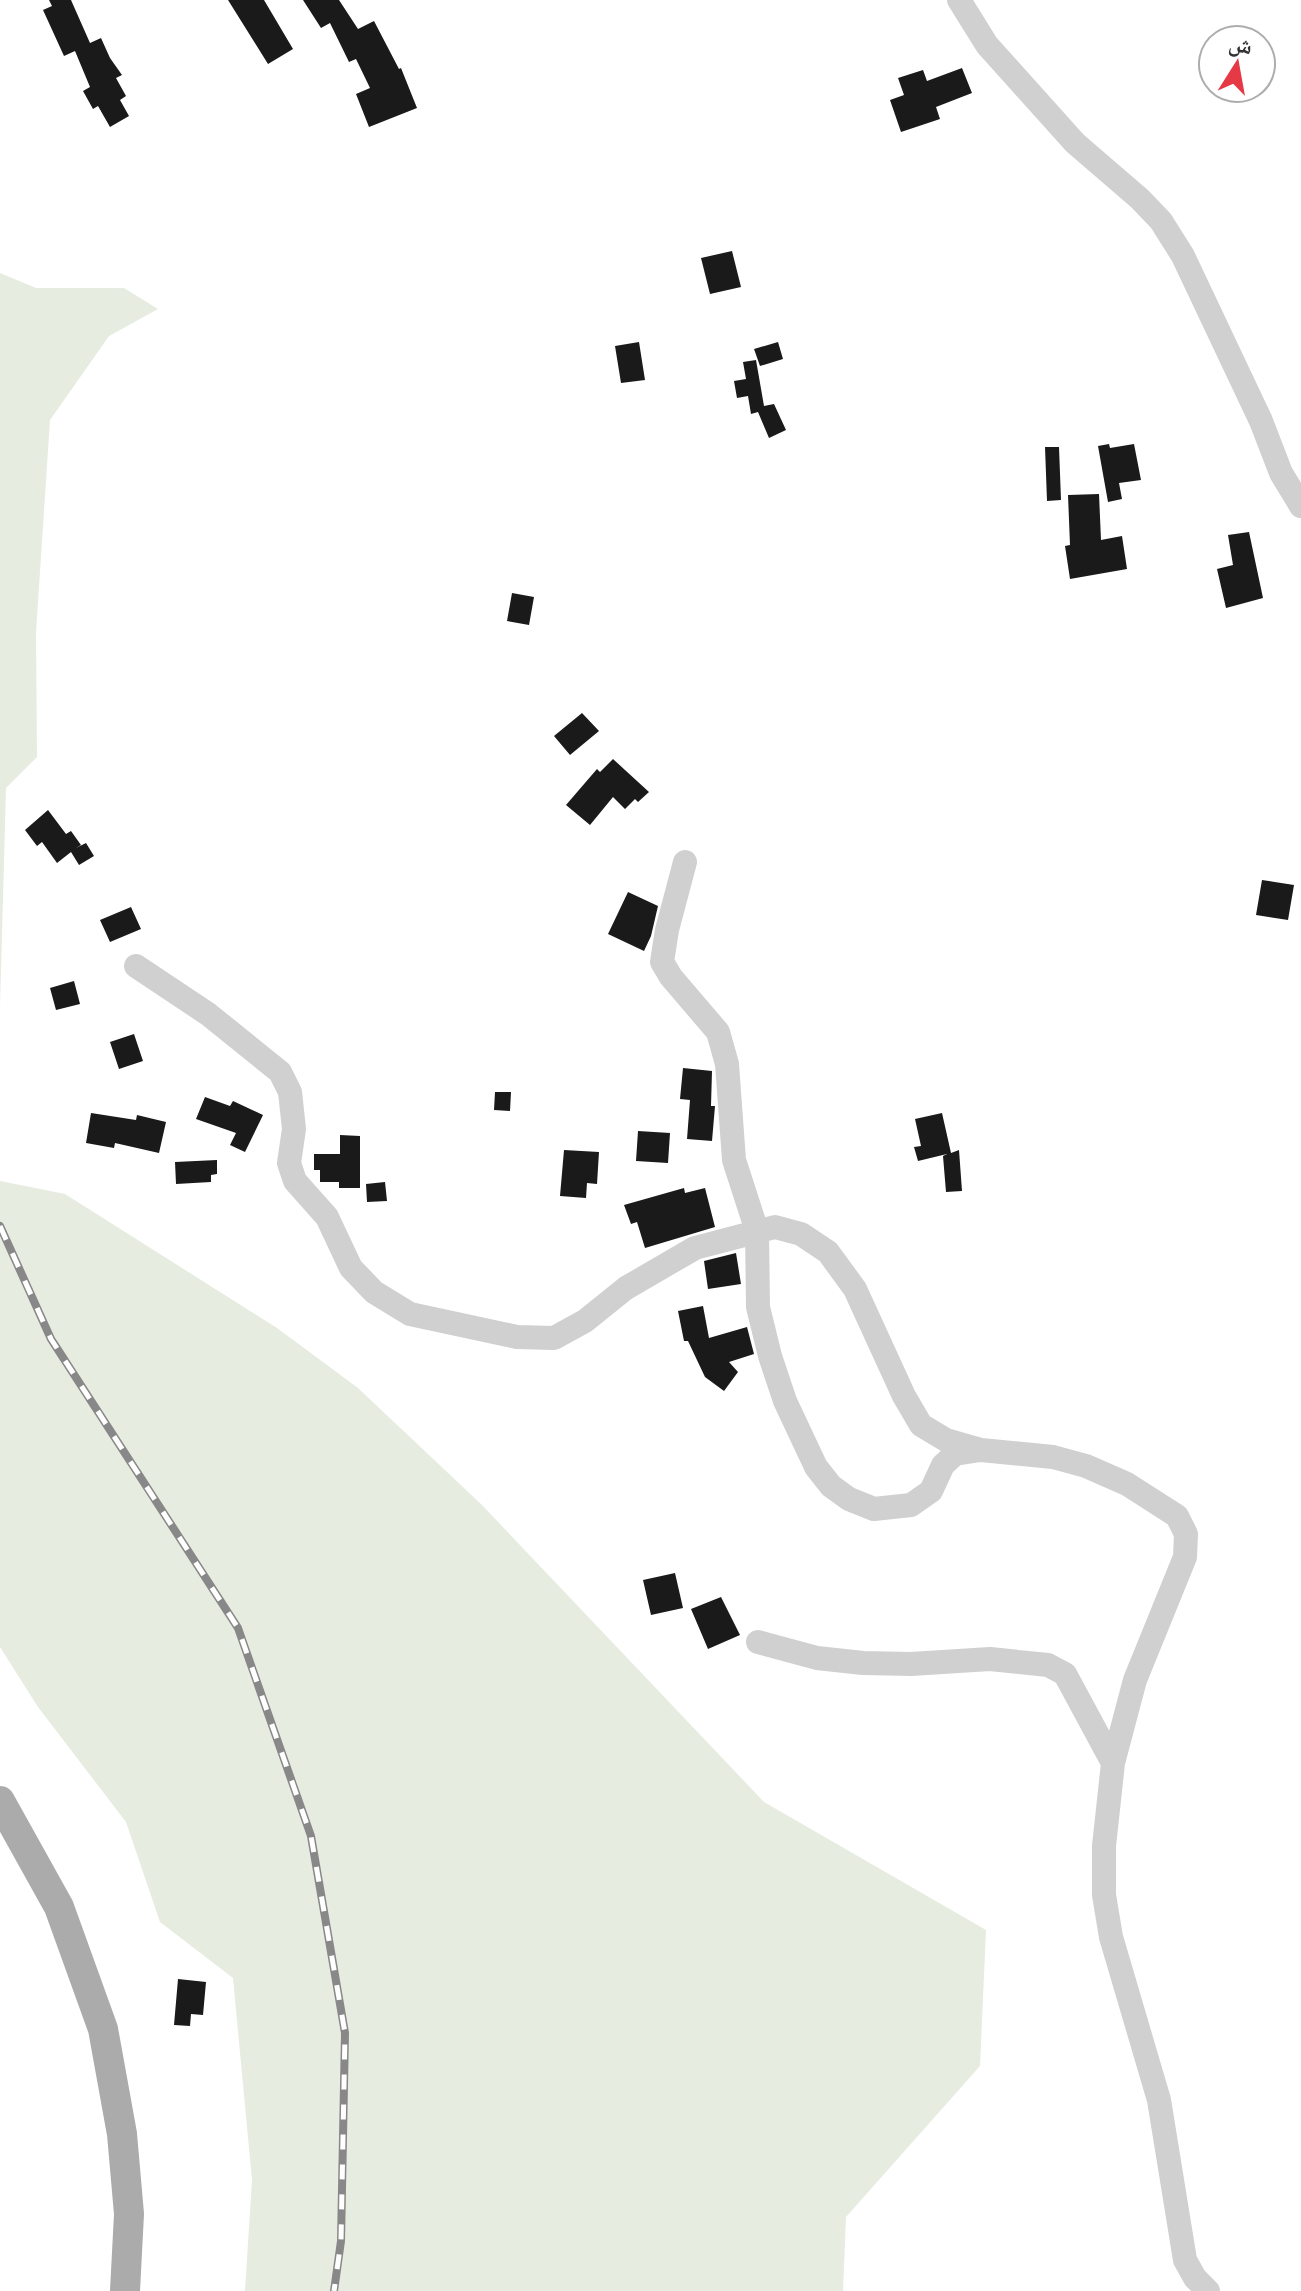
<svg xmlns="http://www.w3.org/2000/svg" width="1301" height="2291" font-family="'Sofia Sans Condensed','Noto Naskh Arabic',sans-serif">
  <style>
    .green { fill: #e6ecdf }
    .building { fill: #1a1a1a }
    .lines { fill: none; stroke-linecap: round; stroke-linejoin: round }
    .minor { stroke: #d0d0d0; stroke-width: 24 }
    .major { stroke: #ababab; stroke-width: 30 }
    .rail-casing { stroke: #888; stroke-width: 8 }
    .rail { stroke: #fff; stroke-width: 5; stroke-dasharray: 15; stroke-linecap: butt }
  </style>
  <rect width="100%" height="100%" fill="#fff"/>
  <path class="green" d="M0,273L36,288H124L158,309L109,336L50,420L36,632L37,757L6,788L0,1006Z
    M0,1181L65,1194L277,1328L358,1388L482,1505L764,1802L986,1930L980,2066L846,2217L843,2291H245L252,2180L233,1978L160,1922L126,1822L38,1707L0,1647Z"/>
  <path class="building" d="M49,0H71L90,43L101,38L110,58L122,75L116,78L126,96L120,100L129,116L110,127L98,106L93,109L83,91L90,87L75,51L64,56L43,10L52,6Z
    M228,0H264L293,49L268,64Z
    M303,0H339L358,29L374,21L399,69L401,68L417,108L369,127L356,94L370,88L356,59L349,62L330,23L321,28Z
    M962,68L972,93L936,107L940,119L901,132L890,100L904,95L898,78L923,70L927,81Z
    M732,251L741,287L710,294L701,258Z
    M639,342L645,380L621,383L615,346Z
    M778,342L783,359L760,366L754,349Z
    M756,360L764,406L774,404L786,430L769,438L758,412L751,414L748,396L737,398L734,381L746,379L743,362Z
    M1109,444L1110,448L1134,444L1141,480L1119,483L1122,499L1108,502L1098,446Z
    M1045,447H1059L1061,500L1047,501Z
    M1099,494L1101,540L1122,536L1127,569L1070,579L1065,546L1070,545L1068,495Z
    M1249,532L1263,598L1226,608L1217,569L1233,565L1228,535Z
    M512,593L534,597L529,625L507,621Z
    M582,713L599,731L570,755L554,736Z
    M613,759L649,792L638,802L635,799L625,809L613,797L590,825L566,805L597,769L600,772Z
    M48,810L66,834L71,831L81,845L76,848L86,843L94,856L79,865L71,852L57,863L42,842L37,846L25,830Z
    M1262,880L1294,885L1288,920L1256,915Z
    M628,892L658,906L651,936L644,951L608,934Z
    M131,907L141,929L110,942L100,920Z
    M74,981L80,1004L56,1010L50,988Z
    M134,1034L143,1061L119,1069L110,1042Z
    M683,1068L712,1071L711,1106H715L712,1141L687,1139L690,1100L680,1099Z
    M495,1092H511L510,1111L494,1110Z
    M205,1097L230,1106L233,1101L263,1115L245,1152L230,1145L236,1133L196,1119Z
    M91,1113L136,1120L137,1115L166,1122L159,1153L115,1143L114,1148L86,1143Z
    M942,1113L951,1153L959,1150L962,1191L946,1192L943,1156L947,1154L918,1161L914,1147L921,1146L915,1119Z
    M638,1131L670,1133L668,1163L636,1161Z
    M340,1135L360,1136V1188H339V1182H320V1170H314V1154H340Z
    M564,1150L599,1152L597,1184L587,1183L586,1198L560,1196Z
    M217,1160V1174L211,1175V1182L176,1184L175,1162Z
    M385,1182L387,1201L367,1202L366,1184Z
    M684,1188L685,1193L705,1188L715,1227L645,1248L637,1222L631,1224L624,1205Z
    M736,1253L741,1284L708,1289L704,1261Z
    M703,1306L709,1338L747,1327L754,1354L729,1362L738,1372L724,1391L705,1377L688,1341H684L678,1311Z
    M675,1573L683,1608L651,1615L643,1580Z
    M721,1597L740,1635L708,1649L691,1609Z
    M178,1979L206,1982L203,2015L191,2014L190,2026L174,2025Z"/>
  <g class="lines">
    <path class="minor" d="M959,0L987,45L1075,143L1140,199L1161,221L1183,256L1261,421L1281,473L1301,506
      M685,862L667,930L662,962L671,977L718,1032L727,1064L734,1160L757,1231L758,1307L770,1356L785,1401L816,1467L831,1486L849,1499L874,1509L911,1505L931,1491L943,1465L955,1454L980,1450
      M136,966L208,1014L280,1072L290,1092L294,1129L289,1163L295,1181L327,1217L351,1268L374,1292L410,1314L517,1337L554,1338L585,1321L626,1288L695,1248L775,1227L801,1234L828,1252L855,1289L904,1396L921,1425L946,1440L981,1450L1053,1457L1086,1466L1127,1484L1177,1516L1186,1534L1185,1557L1135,1680L1113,1763L1104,1846V1895L1111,1937L1159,2100L1185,2260L1195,2278L1208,2291
      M758,1642L817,1658L863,1663L911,1664L990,1659L1048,1665L1065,1674L1113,1763"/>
    <path class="major" d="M0,1801L59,1907L103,2029L122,2134L129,2214L125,2291"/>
    <g class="rail-casing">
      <path id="rail" d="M0,1226L51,1339L238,1628L311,1836L345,2033L341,2241L334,2291"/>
    </g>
    <use href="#rail" class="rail"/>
  </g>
  <g transform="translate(1237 64) rotate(11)"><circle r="38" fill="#ffffff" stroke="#adadad" stroke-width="2"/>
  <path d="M0-6L14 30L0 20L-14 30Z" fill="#e63946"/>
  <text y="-12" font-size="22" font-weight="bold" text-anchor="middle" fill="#333333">ش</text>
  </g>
</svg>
